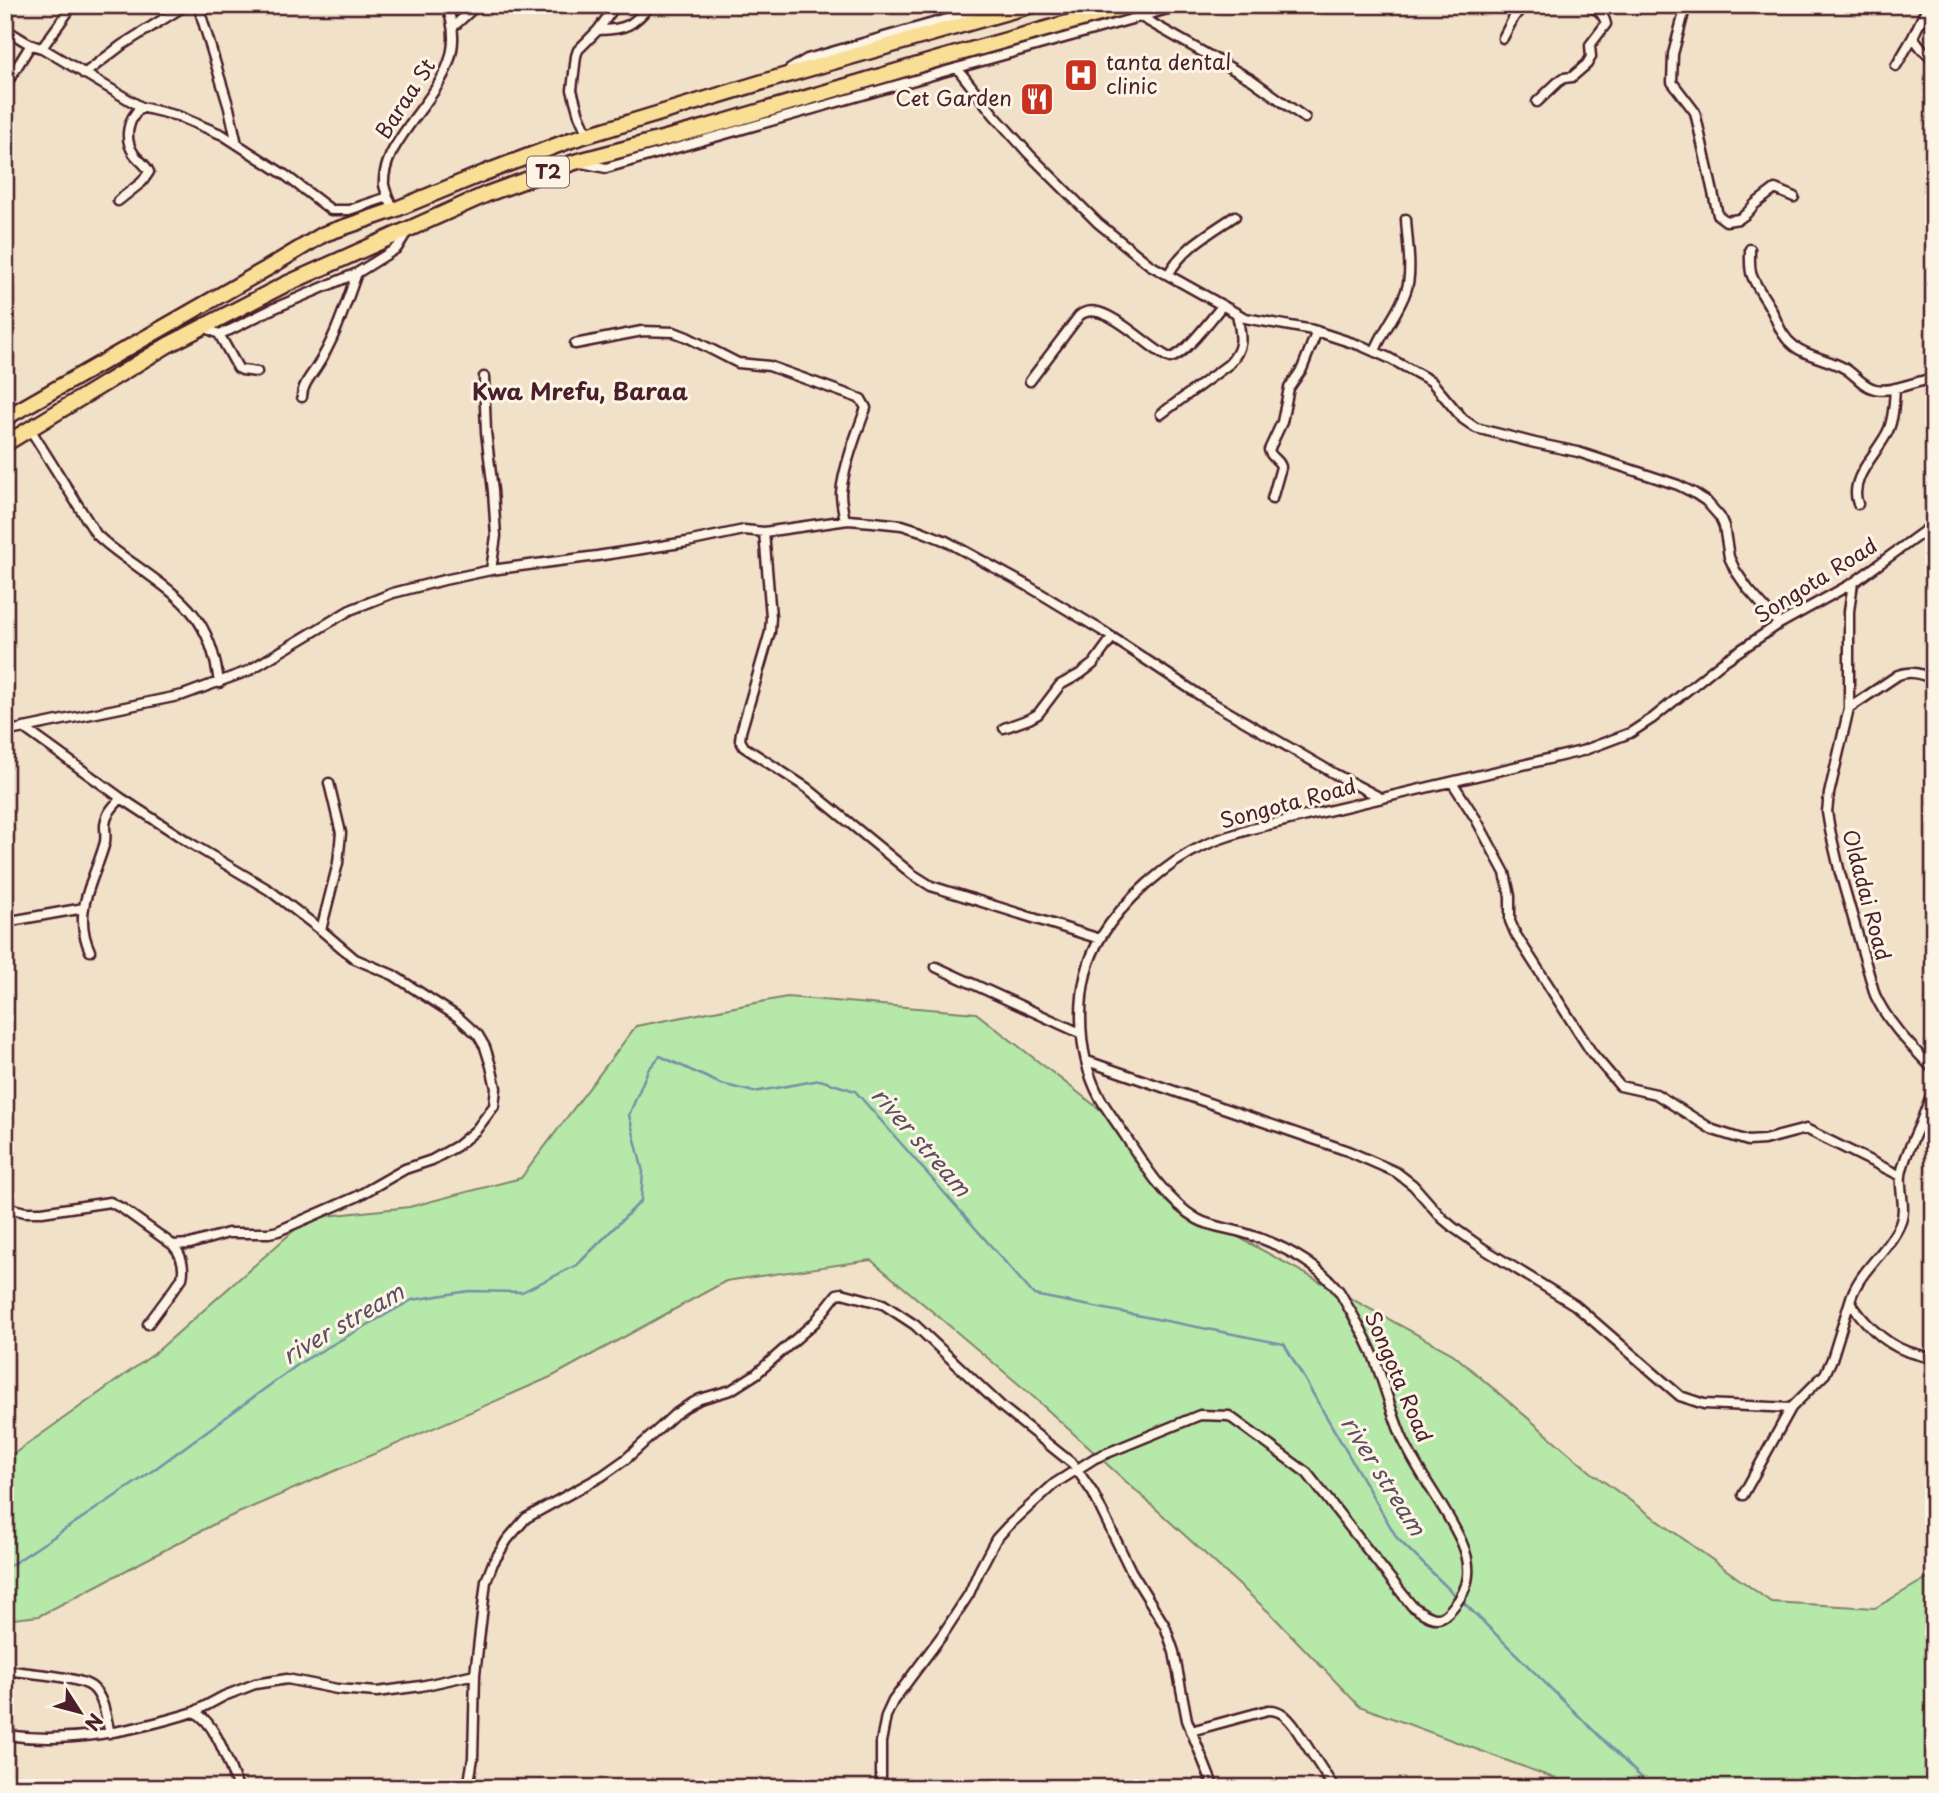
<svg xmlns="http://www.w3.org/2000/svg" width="1939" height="1793" font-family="'Playpen Sans',sans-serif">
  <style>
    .green { fill: #b5e8a9; stroke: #80846a; stroke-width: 2 }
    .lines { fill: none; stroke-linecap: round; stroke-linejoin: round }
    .stream { stroke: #798fa7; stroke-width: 2.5 }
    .street-casing { stroke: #4a1f2b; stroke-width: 13 }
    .highway-casing { stroke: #4a1f2b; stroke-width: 19 }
    .street { stroke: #fcf5e5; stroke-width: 8 }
    .highway { stroke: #f9df96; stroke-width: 14 }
    .labels { text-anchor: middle; stroke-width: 6; stroke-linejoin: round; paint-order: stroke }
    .shield { fill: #fcf5e5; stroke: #7f5f63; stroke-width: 2 }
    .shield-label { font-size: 19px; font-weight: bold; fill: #4a1f2b }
    .poi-label { font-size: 21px; fill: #4a1f2b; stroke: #fcf5e5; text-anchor: start }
    .street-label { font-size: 21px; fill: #4a1f2b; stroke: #fcf5e5 }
    .neighbourhood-label { font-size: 23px; font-weight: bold; fill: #4a1f2b; stroke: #fcf5e5 }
    .water-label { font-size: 23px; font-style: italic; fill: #5e4e5f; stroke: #fcf5e5 }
  </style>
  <rect width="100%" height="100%" fill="#f1e1c9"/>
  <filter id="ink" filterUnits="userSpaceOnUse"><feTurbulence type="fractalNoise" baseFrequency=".0143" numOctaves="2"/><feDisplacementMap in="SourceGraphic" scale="14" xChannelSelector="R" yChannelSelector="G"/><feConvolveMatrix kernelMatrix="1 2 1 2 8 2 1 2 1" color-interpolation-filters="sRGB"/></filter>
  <g filter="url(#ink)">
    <path class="green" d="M787,997L976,1013L1116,1122L1179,1205L1453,1354L1592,1473L1771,1602L1875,1608L1934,1574V1788H1581L1359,1706L1272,1615L1028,1392L871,1260L726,1281L553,1376L220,1521L39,1616L5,1620V1460L154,1354L308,1218L409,1207L521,1178L636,1026Z"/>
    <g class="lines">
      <path class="stream" d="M5,1569L141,1479L303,1361L412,1300L469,1291L522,1292L577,1265L641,1201L643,1172L629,1115L648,1070L660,1056L721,1084L754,1092L820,1080L855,1091L1034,1295L1284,1344L1397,1538L1457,1597
        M1462,1601L1652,1788"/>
      <g class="street-casing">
        <path id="street" d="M198,5L229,108L237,144
          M1686,5L1673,54L1672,82L1695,112L1718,215L1726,221L1739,219L1746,214L1755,204L1775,189L1794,197
          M1141,17L1252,80L1305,118
          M453,27L477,5
          M5,30C20,36 25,45 42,48L141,107L178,116L223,135L285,175L331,210H349L388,197
          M598,30C627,30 632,25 651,5
          M1913,37L1922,49L1934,60
          M1503,38L1514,17L1524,5
          M42,48L73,5
          M1896,66L1913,37L1928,5
          M957,68L994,115L1029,154L1098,223L1150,265L1245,318L1313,330L1362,346L1389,358L1431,381L1463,419L1476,428L1535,443L1578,452L1678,485L1694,493L1706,501L1720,517L1724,526L1729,557L1735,570L1748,589L1779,624
          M789,70L807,59L996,5
          M84,74L122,45L186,5
          M5,86L30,46
          M1537,102L1558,82L1564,78L1572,77L1587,64L1591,57L1590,45L1606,24C1603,12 1597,9 1587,5
          M588,135L579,115L572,90L576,56L578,50L598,30L616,5
          M582,163L606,168L957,68L1182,5
          M118,201L142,182L149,172C146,164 139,161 134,154C123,138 128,119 141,107
          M394,210C390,202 386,194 384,185C383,174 387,163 391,154C417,103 473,68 446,5
          M1750,249C1750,258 1749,269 1752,276C1757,288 1765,298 1771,309C1778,323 1781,336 1794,346C1808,357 1828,359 1844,368C1855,374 1862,386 1875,389C1894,393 1915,380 1934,379
          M1168,275C1183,247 1210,233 1235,216
          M204,327L219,334L230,330L270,310L357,273L397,248L408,230
          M219,334L238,368L242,370L257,372
          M575,344L642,331L674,332L687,337L738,363L769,366L861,399L866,408C857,432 843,469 841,493C841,502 843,511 845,520
          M1375,351C1383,330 1399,312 1406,291C1413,272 1407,240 1406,219
          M484,377L486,432L493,491L496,536L491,570
          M1030,381L1079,316C1101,295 1148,349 1170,358C1186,354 1210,320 1222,306
          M302,397C302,386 310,377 316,368C335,339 345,306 357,273
          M1161,414L1229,364C1245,347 1241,335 1237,314
          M30,429L96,534C108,546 121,555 134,564C184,600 211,618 219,683
          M1272,499L1281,467C1280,460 1271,458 1269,450L1282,422L1289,388L1302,369L1317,331
          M1858,504C1848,478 1878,453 1888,431C1894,418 1894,402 1895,388
          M764,532L771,617L770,632L741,732L740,740L744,747L807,788L912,874L931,886L1100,939
          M1853,583L1849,611V708L1829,794L1827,812L1830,830L1840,873L1875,995C1889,1025 1912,1047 1934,1070
          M1849,708L1898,675C1911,670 1921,674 1934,679
          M1004,728L1029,719L1038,714L1060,685L1080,674L1093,664L1112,638
          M5,732L183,695L248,671L350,610L393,593L444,580L491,570L597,556L687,542L744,530L764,532L848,520L873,522L902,525L921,531L946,541L1028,586L1101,630L1204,698L1335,774L1381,798
          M1452,782L1476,819L1505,873L1510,896V921L1516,935L1592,1053L1620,1086L1656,1094L1713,1130L1748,1141L1764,1140L1806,1129L1901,1176
          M5,922L84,908
          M321,930L338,863L341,833L329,783
          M90,951C71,910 95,880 105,842C106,836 105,831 105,825C106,813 114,806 121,798
          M936,967L1080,1033
          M1087,1061L1348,1151L1396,1172L1413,1185L1442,1218L1454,1228L1484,1249L1575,1305L1680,1396L1704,1404L1791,1408
          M1934,1088C1929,1100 1925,1112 1920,1124C1913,1140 1904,1157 1901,1175C1899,1191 1907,1208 1900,1224C1888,1252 1858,1271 1850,1301C1862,1321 1884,1343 1906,1351C1915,1354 1924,1356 1934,1359
          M5,1207L25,1212H42L110,1202L123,1209L173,1245L190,1244L228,1233H269L278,1231L356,1197L405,1169L432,1160L457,1146L476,1130L494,1106L496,1088L491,1066L485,1047L478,1035L458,1017L393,975L355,959L321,930L269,890L190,843L121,798L24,728
          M148,1324L182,1278C185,1266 181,1254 173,1245
          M1743,1495L1791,1408L1825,1374L1832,1359L1850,1301
          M5,1670C25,1673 78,1676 92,1687C104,1697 106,1719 110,1733
          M194,1712L224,1696L255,1684L287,1679L337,1689L377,1692L421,1686L475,1674
          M1191,1731L1268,1710C1280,1709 1287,1717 1294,1726L1334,1788
          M5,1735C70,1744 132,1731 194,1712C216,1721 229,1766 238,1788
          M468,1788L473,1758L475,1674L486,1581L493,1563L507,1540L526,1518L602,1476L626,1459L674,1415L687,1406L700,1399L731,1390L756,1374L815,1322L837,1294L842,1293L883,1304L915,1325L1002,1407L1073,1464L1093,1493L1131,1571L1165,1626L1174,1652L1187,1720L1214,1788
          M881,1788V1742L886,1716L893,1701L943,1634L969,1594L979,1571L996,1539L1008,1526L1054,1484L1095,1458L1200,1415L1229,1416L1307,1473L1412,1606C1419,1610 1428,1618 1436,1618C1443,1619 1449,1612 1453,1607C1471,1587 1472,1566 1462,1543C1445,1505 1417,1473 1401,1435C1391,1411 1385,1387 1376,1363C1370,1345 1360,1327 1350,1310C1346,1304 1343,1297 1339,1291C1316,1262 1278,1243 1244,1233C1228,1228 1211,1227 1197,1219C1166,1201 1143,1163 1124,1134C1116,1122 1107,1110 1100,1098C1075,1052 1074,981 1101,937C1123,901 1167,862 1205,845C1220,838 1236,834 1251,829L1582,751L1630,733L1653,718L1721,663L1779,624L1853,583L1934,524"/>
      </g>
      <g class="highway-casing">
        <path id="highway" d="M5,418L266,269L324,234L394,210L484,173L571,140L773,79L1032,5
          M5,444L168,345L284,285L487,194L575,162L707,127L942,58L1132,5"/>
      </g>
      <use href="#street" class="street"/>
      <use href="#highway" class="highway"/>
    </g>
  </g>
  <defs>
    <g id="hospital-square" transform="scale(1.75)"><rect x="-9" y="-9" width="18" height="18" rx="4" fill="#c8321e" stroke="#fcf5e5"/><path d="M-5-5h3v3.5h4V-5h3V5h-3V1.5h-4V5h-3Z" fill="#fff"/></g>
    <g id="restaurant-square" transform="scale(1.75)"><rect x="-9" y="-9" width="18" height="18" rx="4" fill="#c8321e" stroke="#fcf5e5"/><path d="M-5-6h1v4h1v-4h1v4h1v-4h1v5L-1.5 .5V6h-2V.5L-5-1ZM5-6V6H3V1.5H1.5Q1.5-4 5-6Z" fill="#fff"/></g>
  </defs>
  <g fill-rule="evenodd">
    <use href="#hospital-square" x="1081" y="75"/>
    <use href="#restaurant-square" x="1037" y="99"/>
  </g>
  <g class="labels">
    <rect class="shield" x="527" y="156.5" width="42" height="31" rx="5"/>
    <g class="shield-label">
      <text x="548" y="179">T2</text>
    </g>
    <g class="poi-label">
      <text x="1106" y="70">tanta dental<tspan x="1106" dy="24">clinic</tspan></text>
      <text x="1012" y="106" text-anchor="end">Cet Garden</text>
    </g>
    <g class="street-label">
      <text transform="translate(406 99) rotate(-57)" y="7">Baraa St</text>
      <text transform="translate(1816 581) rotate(-32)" y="7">Songota Road</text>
      <text transform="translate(1288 804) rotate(-15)" y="7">Songota Road</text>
      <text transform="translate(1866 895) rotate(75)" y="7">Oldadai Road</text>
      <text transform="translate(1398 1377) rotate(67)" y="7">Songota Road</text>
    </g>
    <g class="neighbourhood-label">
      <text x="580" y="400">Kwa Mrefu, Baraa</text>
    </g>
    <g class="water-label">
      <text transform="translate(921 1142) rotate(49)" y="8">river stream</text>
      <text transform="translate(343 1324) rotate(-30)" y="8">river stream</text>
      <text transform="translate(1383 1476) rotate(58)" y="8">river stream</text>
    </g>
  </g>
  <rect width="1939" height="1793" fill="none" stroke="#fcf5e5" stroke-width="28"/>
  <rect x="14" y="14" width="1911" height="1765" fill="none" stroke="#4a1f2b" stroke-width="2.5" filter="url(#ink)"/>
  <g transform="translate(80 1712) rotate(126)" stroke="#fcf5e5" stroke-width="5" paint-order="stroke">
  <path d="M0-5L12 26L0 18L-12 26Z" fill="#4a1f2b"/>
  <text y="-10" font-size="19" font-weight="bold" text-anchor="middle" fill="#4a1f2b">N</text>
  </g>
</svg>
